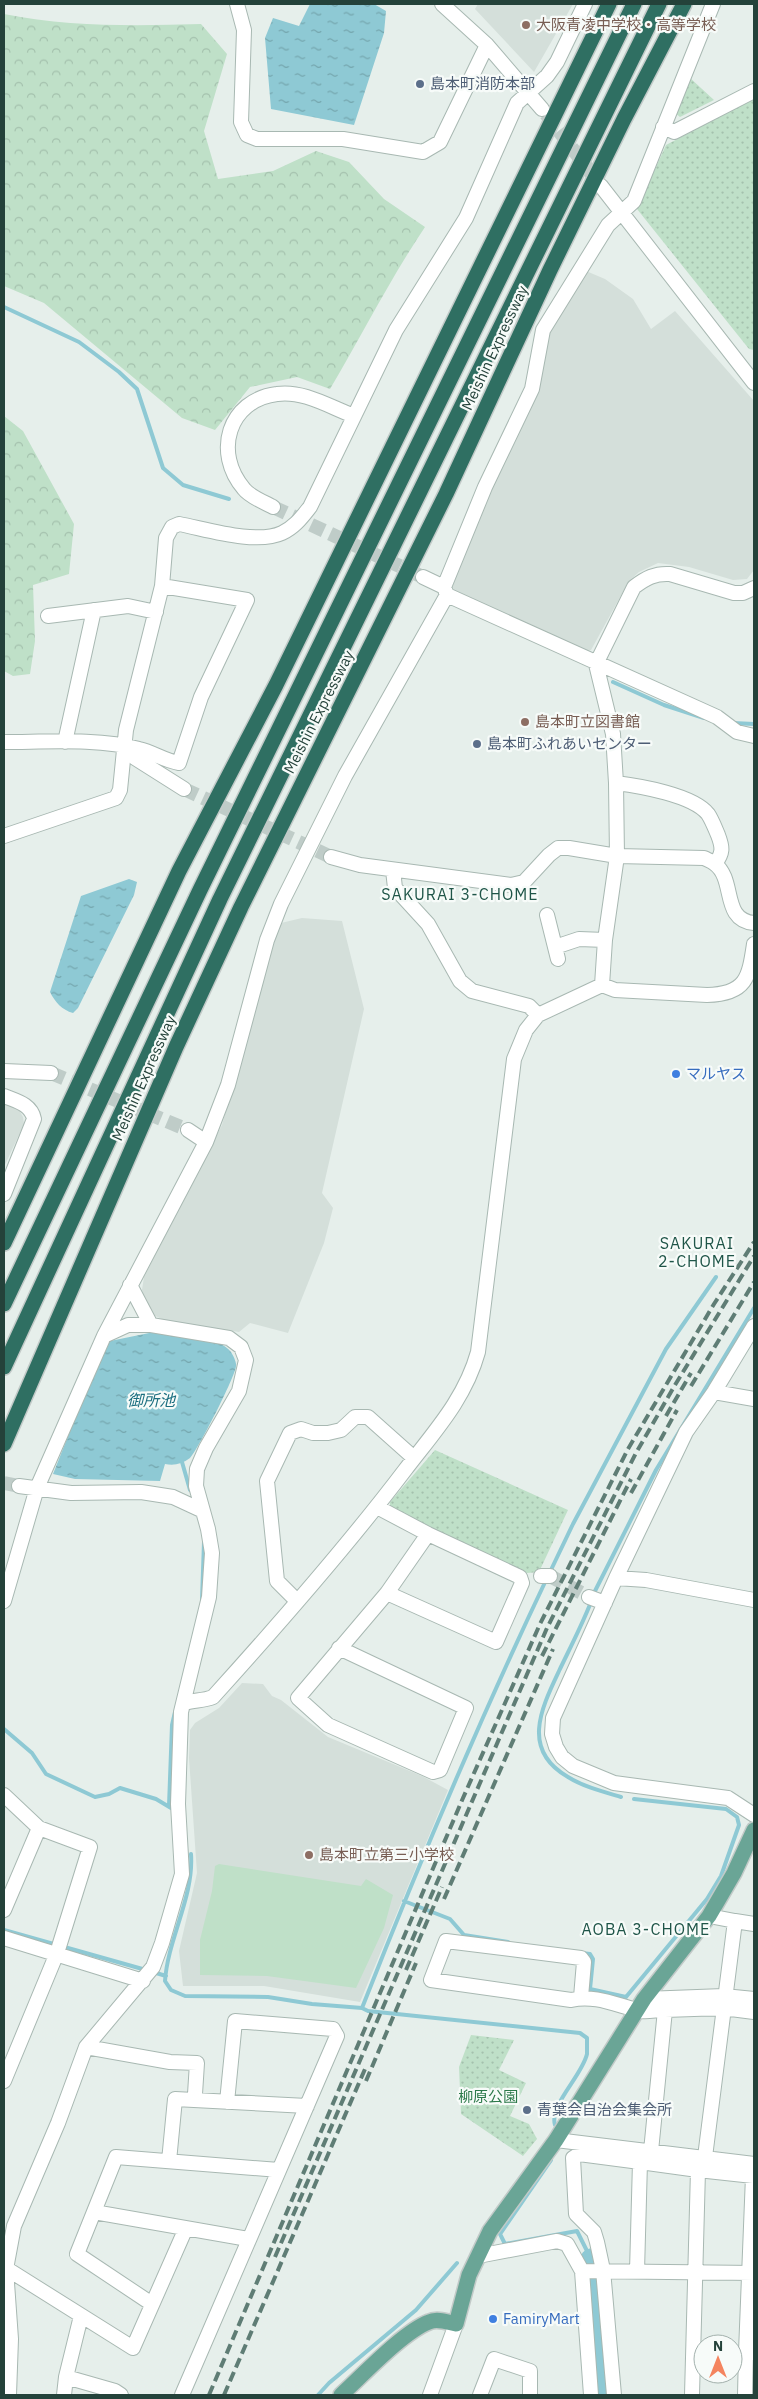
<svg xmlns="http://www.w3.org/2000/svg" width="758" height="2399" font-family="'IBM Plex Sans','Noto Sans JP',sans-serif">
  <style>
    .built { fill: #d4dfda }
    .green { fill: #bfe0c8 }
    .forest { fill: url(#forest-crowns) }
    .park { fill: url(#park-dots) }
    .water { fill: url(#water-ripples) }
    .lines { fill: none; stroke-linecap: round; stroke-linejoin: round }
    .stream { stroke: #8ec9d4; stroke-width: 4 }
    .river { stroke: #8ec9d4; stroke-width: 21 }
    .minor-tunnel { stroke: #bfccc8; stroke-width: 14; stroke-dasharray: 14 7; stroke-linecap: butt }
    .minor-casing { stroke: #a8b8b2; stroke-width: 16 }
    .major-casing { stroke: #c2cac8; stroke-width: 18 }
    .highway-casing { stroke: #c2cac8; stroke-width: 18 }
    .minor { stroke: #fff; stroke-width: 14 }
    .major { stroke: #6aa596; stroke-width: 15 }
    .highway { stroke: #2f6f62; stroke-width: 15 }
    .rail { stroke: #5f7d75; stroke-width: 4; stroke-dasharray: 10 5; stroke-linecap: butt }
    .education-dot { fill: #8d6e63; stroke: #f7fbf9; stroke-width: 2 }
    .service-dot { fill: #5c6f8a; stroke: #f7fbf9; stroke-width: 2 }
    .shop-dot { fill: #3f7fe0; stroke: #f7fbf9; stroke-width: 2 }
    .labels { text-anchor: middle; stroke-width: 4.5; stroke-linejoin: round; paint-order: stroke }
    .education-label { font-size: 15px; fill: #785e54; stroke: #f7fbf9; text-anchor: start }
    .service-label { font-size: 15px; fill: #4e5e75; stroke: #f7fbf9; text-anchor: start }
    .street-label { font-size: 15px; fill: #24423a; stroke: #f7fbf9 }
    .shop-label { font-size: 15px; fill: #366cbe; stroke: #f7fbf9; text-anchor: start }
    .park-label { font-size: 15px; fill: #2d7a4b; stroke: #f7fbf9 }
    .neighbourhood-label { font-size: 16px; letter-spacing: 1px; fill: #1f5548; stroke: #f7fbf9 }
    .water-label { font-size: 16px; font-style: italic; fill: #1c6f80; stroke: #f7fbf9 }
  </style>
  <defs>
    <pattern id="forest-crowns" width="20" height="18" patternUnits="userSpaceOnUse" patternTransform="scale(1.25)"><rect width="20" height="18" fill="#bfe0c8"/><path d="M2 6a3 3 0 1 1 6 0M12 15a3 3 0 1 1 6 0" fill="none" stroke="#a4c1ad"/></pattern>
    <pattern id="park-dots" width="8" height="8" patternUnits="userSpaceOnUse" patternTransform="scale(1.25)"><rect width="8" height="8" fill="#bfe0c8"/><path d="M2 2h.1M6 6h.1" fill="none" stroke="#a4c1ad" stroke-width="1.8" stroke-linecap="round"/></pattern>
    <pattern id="water-ripples" width="26" height="14" patternUnits="userSpaceOnUse" patternTransform="scale(1.25)"><rect width="26" height="14" fill="#8ec9d4"/><path d="M2 4q2-2 4 0t4 0M15 11q2-2 4 0t4 0" fill="none" stroke="#74a5ad"/></pattern>
  </defs>
  <rect width="100%" height="100%" fill="#e6efeb"/>
  <path class="built" d="M478,4H573L534,72L475,9Z
    M586,271L605,279L633,299L651,329L675,311L754,401V570L747,579L733,580L689,567L658,563L639,572L629,581L591,650L585,652L457,594L450,584L548,330Z
    M302,918L342,921L364,1009L322,1193L333,1208L324,1243L288,1333L250,1323L239,1332L164,1320L151,1314L144,1301L142,1290L144,1277L222,1125L272,946L281,923Z
    M4,1101L19,1110L23,1117L24,1124L4,1167Z
    M242,1683L263,1684L272,1696L281,1700L328,1737L422,1776L448,1790L360,2002L264,1986H183L179,1951L197,1873L189,1758L190,1730L195,1723L219,1708Z"/>
  <path class="green" d="M219,1864L361,1886L366,1879L393,1895L384,1928L356,1988L267,1976L200,1975V1940L212,1891L215,1866Z"/>
  <path class="forest" d="M4,14C69,27 135,26 201,24L227,54L204,131L218,179L273,171L316,151L349,162L384,199L425,227C390,279 362,335 330,389L297,377L250,387L215,430L182,418L44,303L4,286Z
    M4,416L23,431L74,524L69,574L33,585L35,641L30,674L13,676L4,671Z"/>
  <path class="park" d="M689,77L714,100L680,117L675,113Z
    M754,99V350L749,349L637,209L666,145Z
    M435,1450L568,1510L539,1572L527,1573L390,1510V1502Z
    M471,2035L514,2040L499,2070L526,2083L510,2116L529,2124L537,2139L523,2156L461,2114L459,2067Z"/>
  <path class="water" d="M310,4H374L386,11L384,33L354,125L271,109L265,38L273,18L299,26Z
    M129,879L137,882L134,895L78,1008L73,1013C62,1010 55,1002 50,992L81,896Z
    M159,1331C177,1334 220,1336 231,1352C233,1355 237,1363 236,1366C236,1375 197,1452 190,1458C182,1464 174,1466 165,1464L160,1481L75,1479L53,1474L82,1401L110,1341Z"/>
  <g class="lines">
    <path class="stream" d="M4,307L79,342L119,372L137,389L163,468L183,485L229,499
      M613,682L664,705L704,718
      M733,723L754,724
      M182,1462L190,1490
      M550,1572L573,1524L666,1349L716,1277
      M593,1595L656,1470L754,1308
      M202,1600L204,1542
      M591,1602C582,1625 570,1648 559,1671C541,1709 521,1750 568,1777C584,1787 604,1792 621,1797
      M4,1729L32,1753L46,1774L95,1797L109,1794L120,1788L156,1799L171,1808
      M169,1806L172,1725L175,1712
      M191,1854C194,1897 168,1938 165,1981L171,1990L185,1996L268,1997L312,2004L362,2008L368,2011L580,2033L587,2038C587,2043 587,2049 587,2054C582,2076 549,2105 555,2125
      M404,1901L450,1919L464,1935L508,1942
      M4,1930L146,1970
      M582,1953L590,1954L593,1959L590,1989L626,1997
      M153,1972L166,1976
      M626,1997L707,1899L721,1876L739,1825L737,1817L726,1809L634,1799
      M362,2008C419,1863 480,1719 547,1578
      M551,2160L500,2234L505,2244L577,2231L591,2259
      M753,2350L754,2332
      M752,2382L753,2357
      M318,2395L329,2383L416,2310L457,2263"/>
    <path class="river" d="M591,2259L596,2300L603,2395"/>
    <path class="minor-tunnel" d="M546,114L601,186
      M273,507L423,577
      M184,789L331,857
      M51,1073L188,1130
      M4,1483L19,1486
      M550,1576L589,1597"/>
    <g class="minor-casing">
      <path id="minor" d="M237,4L244,30L241,122L247,135L257,139H343L423,152L440,142L487,45
        M442,4L487,45L542,109
        M663,127L674,132L678,130L754,91
        M601,186L754,383
        M273,507C264,502 250,497 244,489C213,453 228,400 277,394C303,390 330,407 354,416
        M423,577L444,587L447,595L717,717L737,732L754,736
        M444,587L485,487L532,389L543,330L608,225L634,201L713,4
        M48,616L128,606L156,612
        M4,742C45,742 99,738 139,749C153,752 165,761 179,763L201,697L247,600L162,586
        M65,742L94,610
        M124,746L135,758L184,789
        M616,783C640,786 693,795 708,814C712,820 715,828 718,835C723,848 723,853 715,864
        M4,836L116,798L120,790L126,730L162,586L166,538L172,527L179,524C206,529 256,545 282,533C295,527 302,517 310,507L396,330L466,218L517,103L547,76L557,62L585,4
        M331,857L360,865L511,885L524,882L549,855L558,848H569L617,856L704,858C708,860 712,861 715,864C736,880 721,920 754,923
        M393,870L395,888L428,924L460,981L472,991L529,1006L538,1015
        M547,915L558,959
        M555,947L579,939L605,940
        M602,985L605,940L617,856L616,783L613,734L596,664L634,587C646,578 655,573 670,574L734,593H743L754,588
        M4,1071L51,1073
        M4,1096C16,1101 31,1104 34,1119L4,1194
        M188,1130L206,1142
        M754,1326L714,1392L686,1432L616,1578L553,1718L552,1734L556,1747L562,1757L573,1766L614,1783L728,1798L754,1815
        M104,1336L128,1325H151L130,1285
        M714,1392L754,1399
        M19,1486L71,1493L141,1492L173,1497L201,1510
        M377,1507L428,1534L520,1577L522,1583L496,1642L387,1593
        M541,1576H550
        M616,1578L646,1580L754,1600
        M589,1597L605,1603
        M4,1601L37,1488L104,1336L206,1142L228,1085L267,940L281,904L345,776L447,595
        M297,1601L277,1581L267,1481L290,1433L301,1429L313,1433H328L341,1430L355,1417H368L414,1458
        M339,1648L466,1708L440,1770L433,1772L328,1725L298,1698L387,1593L428,1534
        M185,1703C193,1700 204,1701 213,1697C279,1624 345,1549 405,1470C434,1432 465,1399 478,1352L514,1059L526,1030L538,1015L602,985L615,990L707,995C746,994 749,978 754,944
        M4,1795L39,1828L90,1847L57,1953L4,2081
        M4,1910L39,1828
        M735,1921L754,1924
        M4,1938L143,1981
        M581,1997L584,1962L581,1958L446,1941L431,1980L571,2000C595,1994 618,2006 641,2011C648,2012 657,2010 665,2010
        M644,1999L724,1996L754,1999
        M86,2047L170,2062L197,2063L195,2094
        M556,2140L754,2164
        M651,2151L665,2010L723,2008L754,2012
        M705,2157L735,1921L709,1916
        M169,2161L175,2099L307,2106
        M698,2170L753,2176L746,2352
        M94,2212L248,2239
        M478,2256L557,2241L567,2244L582,2271L591,2395
        M4,2267L133,2348L186,2228
        M582,2271L754,2273
        M637,2271L640,2162L698,2170L692,2395
        M152,2304L77,2254L116,2157L279,2170
        M66,2377L115,2391L121,2395
        M9,2395L11,2339L6,2269L14,2226L58,2123L86,2047L153,1967L162,1943L182,1874L178,1804L181,1712L209,1597L212,1553L208,1529L196,1486L197,1469L206,1448L239,1391L246,1360L241,1347L229,1338L151,1325
        M64,2395L66,2377L81,2316
        M182,2395L337,2036L333,2029L235,2021L227,2102
        M430,2395L456,2324
        M480,2395L494,2359L530,2371V2395
        M614,2395L603,2270L597,2242L594,2232L576,2214L573,2158L579,2154L640,2162
        M745,2395L746,2352L754,2353"/>
    </g>
    <g class="major-casing">
      <path id="major" d="M341,2395C363,2375 403,2332 429,2322C437,2318 447,2322 456,2324L469,2275L490,2231L556,2140L644,1999L709,1916L734,1873L754,1830"/>
    </g>
    <g class="highway-casing">
      <path id="highway" d="M4,1243L179,871L276,685L609,4
        M4,1304L200,890L634,4
        M4,1367L220,899L659,4
        M4,1444L176,1047L241,907L446,494L550,270L624,119L684,4"/>
    </g>
    <use href="#minor" class="minor"/>
    <use href="#major" class="major"/>
    <use href="#highway" class="highway"/>
    <path class="rail" d="M691,1386L754,1282
      M666,1416L691,1373
      M631,1493L677,1410
      M542,1656L631,1479
      M444,1899L553,1649
      M406,1970L442,1887
      M366,2081L416,1963
      M275,2257L547,1628L636,1453L675,1385L754,1256
      M209,2395L463,1798L540,1624L628,1449L714,1304L754,1242
      M224,2395L365,2069"/>
  </g>
  <g class="education-dot">
    <circle cx="526" cy="25" r="5"/>
    <circle cx="525" cy="722" r="5"/>
    <circle cx="309" cy="1855" r="5"/>
  </g>
  <g class="service-dot">
    <circle cx="420" cy="84" r="5"/>
    <circle cx="477" cy="744" r="5"/>
    <circle cx="527" cy="2110" r="5"/>
  </g>
  <g class="shop-dot">
    <circle cx="676" cy="1074" r="5"/>
    <circle cx="493" cy="2319" r="5"/>
  </g>
  <g class="labels">
    <g class="education-label">
      <text x="536" y="30">大阪青凌中学校・高等学校</text>
      <text x="535" y="727">島本町立図書館</text>
      <text x="319" y="1860">島本町立第三小学校</text>
    </g>
    <g class="service-label">
      <text x="430" y="89">島本町消防本部</text>
      <text x="487" y="749">島本町ふれあいセンター</text>
      <text x="537" y="2115">青葉会自治会集会所</text>
    </g>
    <g class="street-label">
      <text transform="translate(495 348) rotate(-65)" y="5">Meishin Expressway</text>
      <text transform="translate(319 712) rotate(-63)" y="5">Meishin Expressway</text>
      <text transform="translate(144 1078) rotate(-66)" y="5">Meishin Expressway</text>
    </g>
    <g class="shop-label">
      <text x="686" y="1079">マルヤス</text>
      <text x="503" y="2324">FamiryMart</text>
    </g>
    <g class="park-label">
      <text x="488" y="2102">柳原公園</text>
    </g>
    <g class="neighbourhood-label">
      <text x="460" y="900">SAKURAI 3-CHOME</text>
      <text x="697" y="1249">SAKURAI<tspan x="697" dy="18">2-CHOME</tspan></text>
      <text x="646" y="1935">AOBA 3-CHOME</text>
    </g>
    <g class="water-label">
      <text x="151" y="1406">御所池</text>
    </g>
  </g>
  <rect width="758" height="2399" fill="none" stroke="#24423a" stroke-width="10"/>
  <g transform="translate(718 2359)"><circle r="24" fill="#f7fbf9" stroke="#a3b1ad"/>
  <path d="M0-4L9 19L0 12L-9 19Z" fill="#f4845f"/>
  <text y="-8" font-size="14" font-weight="bold" text-anchor="middle" fill="#24423a">N</text>
  </g>
</svg>
